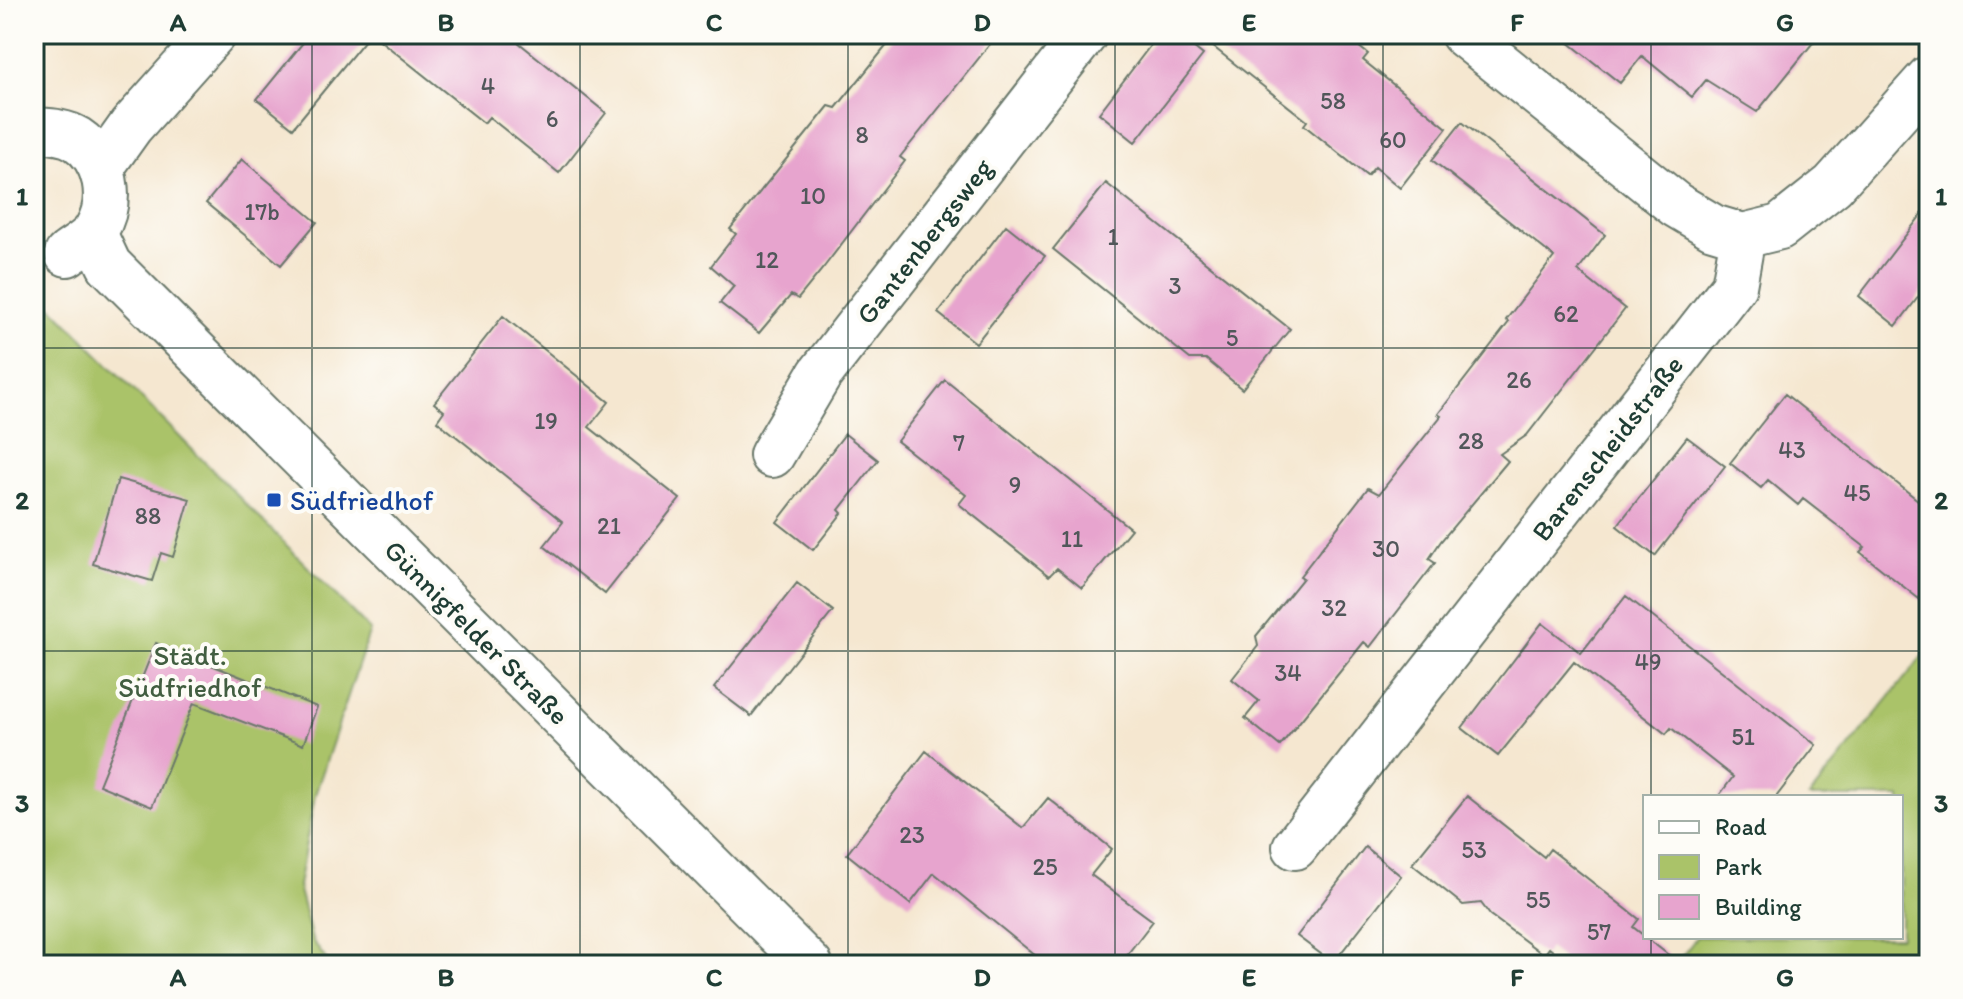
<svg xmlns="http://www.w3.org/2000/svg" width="1963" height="999" font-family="Itim,sans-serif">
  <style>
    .green { fill: #aac369; stroke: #64804e; stroke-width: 2 }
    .building { fill: #e7a4ce }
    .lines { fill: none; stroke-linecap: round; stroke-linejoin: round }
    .minor-casing { stroke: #6a786b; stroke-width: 48 }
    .tertiary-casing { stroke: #6a786b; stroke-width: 48 }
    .minor { stroke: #fff; stroke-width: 44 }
    .tertiary { stroke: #fff; stroke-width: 44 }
    .grid { fill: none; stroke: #1f3d34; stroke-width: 2; stroke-opacity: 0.55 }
    .transit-dot { fill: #1a4fb4; stroke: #fdfcf7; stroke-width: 3 }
    .labels { text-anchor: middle; stroke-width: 8; stroke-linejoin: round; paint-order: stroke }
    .number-label { font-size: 24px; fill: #51575a }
    .street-label { font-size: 28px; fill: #1f3d34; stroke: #fdfcf7 }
    .transit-label { font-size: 28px; fill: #164399; stroke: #fdfcf7; text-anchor: start }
    .park-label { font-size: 28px; fill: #425e41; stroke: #fdfcf7 }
    .neatline { fill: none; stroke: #1f3d34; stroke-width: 3 }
    .grid-label { font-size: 26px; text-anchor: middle; font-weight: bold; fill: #1f3d34 }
  </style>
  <rect width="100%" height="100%" fill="#fdfcf7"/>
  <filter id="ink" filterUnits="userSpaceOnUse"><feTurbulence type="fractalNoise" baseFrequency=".0125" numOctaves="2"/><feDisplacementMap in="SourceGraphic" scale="16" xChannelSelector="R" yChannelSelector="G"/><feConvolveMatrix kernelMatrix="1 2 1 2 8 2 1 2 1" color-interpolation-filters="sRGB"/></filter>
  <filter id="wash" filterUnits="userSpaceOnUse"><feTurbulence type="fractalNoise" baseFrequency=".006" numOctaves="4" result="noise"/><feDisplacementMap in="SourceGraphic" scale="32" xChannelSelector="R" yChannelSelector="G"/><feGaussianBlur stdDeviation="1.8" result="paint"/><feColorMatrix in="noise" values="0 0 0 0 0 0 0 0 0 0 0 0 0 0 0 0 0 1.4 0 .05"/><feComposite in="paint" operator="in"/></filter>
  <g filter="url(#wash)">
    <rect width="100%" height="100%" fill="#f5e7d0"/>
    <path class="green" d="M34,289L370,630L315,795L298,886L312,940L330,965H34Z
      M1929,648V965H1675L1697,937H1901V797H1809Z"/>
    <g id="blocks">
      <path class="building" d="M310,34H370L293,128L257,99Z
        M372,34H508L606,113L559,173L489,117L484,123Z
        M896,34H998L900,157L905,161L824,267L798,299L791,295L759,333L720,303L734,286L711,266L736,234L730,229L829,106L836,108Z
        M1159,34H1177L1203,55L1135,142L1099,113Z
        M1197,34H1343L1368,54L1363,60L1447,128L1400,188L1375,167L1367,176L1304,125L1307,121Z
        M1558,34H1820L1757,112L1706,80L1692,97L1642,56L1620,83Z
        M1462,122L1605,235L1578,271L1625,309L1527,435L1500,454L1508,461L1441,541L1429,559L1435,563L1370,647L1364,642L1280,746L1245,718L1259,701L1232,679L1258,646L1256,636L1303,578L1300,576L1368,488L1379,494L1441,416L1438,414L1509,322L1506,320L1554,257L1432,160Z
        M242,159L317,222L281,265L206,203Z
        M1106,183L1290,329L1242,389L1206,359H1190L1053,249Z
        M1929,205V283L1896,326L1859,296Z
        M1006,225L1045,256L976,343L938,313Z
        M503,316L609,402L589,427L680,499L605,594L544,546L563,522L437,421L444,411L434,403Z
        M945,380L1131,529L1082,588L1057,568L1049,576L959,504L966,495L897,441Z
        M1785,394L1929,509V607L1860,552L1865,547L1803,499L1798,505L1768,480L1761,488L1730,463Z
        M845,434L878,460L839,510L842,513L813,550L777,522Z
        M1687,437L1725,466L1655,556L1617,526Z
        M118,479L190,499L173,557L161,553L152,581L93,564Z
        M797,583L833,611L751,716L714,688Z
        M1626,596L1816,745L1776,797H1718L1733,777L1671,728L1666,734L1574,662L1498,756L1462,728L1542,623L1581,653Z
        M156,643L317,707L303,745L194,703L152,807L99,785Z
        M926,751L1023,828L1048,798L1112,849L1091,875L1153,921L1119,965H1047L934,873L910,904L847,854Z
        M1467,796L1544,857L1550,849L1639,919L1633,927L1681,965H1571L1549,948L1544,955L1490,915L1481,903L1463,905L1412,864Z
        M1365,847L1401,876L1333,963L1297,936Z"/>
    </g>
  </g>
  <g filter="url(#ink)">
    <use href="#blocks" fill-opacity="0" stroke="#6a786b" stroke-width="2"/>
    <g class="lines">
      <g class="minor-casing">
        <path id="minor" d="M1463,34L1676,205L1713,227L1743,236
          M101,168L131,126L213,34
          M1743,236L1780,227L1833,185L1929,78
          M772,455L820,374L1085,34
          M1295,847L1734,286L1743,236"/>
      </g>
      <g class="tertiary-casing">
        <path id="tertiary" d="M34,130C49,131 64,131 77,139C107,159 114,200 96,230C90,240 76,247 67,254
          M94,233L109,265L810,965"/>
      </g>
      <use href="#minor" class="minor"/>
      <use href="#tertiary" class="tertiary"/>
    </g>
  </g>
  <path class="grid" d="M312,34V965M580,34V965M848,34V965M1115,34V965M1383,34V965M1651,34V797M34,348H1929M34,651H1929M1651,937V965"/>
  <rect class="transit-dot" x="266" y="492" width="16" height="16" rx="4"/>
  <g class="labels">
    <g class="number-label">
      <text x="488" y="94">4</text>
      <text x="1333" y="109">58</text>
      <text x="552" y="127">6</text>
      <text x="862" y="143">8</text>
      <text x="1393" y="148">60</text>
      <text x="813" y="204">10</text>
      <text x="262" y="220">17b</text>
      <text x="1113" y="245">1</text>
      <text x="767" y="268">12</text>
      <text x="1175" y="294">3</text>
      <text x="1566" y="322">62</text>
      <text x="1232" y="346">5</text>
      <text x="1519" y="388">26</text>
      <text x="546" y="429">19</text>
      <text x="1471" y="449">28</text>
      <text x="959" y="451">7</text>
      <text x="1792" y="458">43</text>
      <text x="1015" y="493">9</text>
      <text x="1857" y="501">45</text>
      <text x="148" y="524">88</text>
      <text x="609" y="534">21</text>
      <text x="1072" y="547">11</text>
      <text x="1386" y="557">30</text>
      <text x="1334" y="616">32</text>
      <text x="1648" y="670">49</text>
      <text x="1288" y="681">34</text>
      <text x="1743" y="745">51</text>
      <text x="912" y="843">23</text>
      <text x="1474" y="858">53</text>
      <text x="1045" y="875">25</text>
      <text x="1538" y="908">55</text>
      <text x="1599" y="940">57</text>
    </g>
    <g class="street-label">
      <text transform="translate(924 241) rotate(-52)" y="10">Gantenbergsweg</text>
      <text transform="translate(1607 448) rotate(-52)" y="10">Barenscheidstraße</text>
      <text transform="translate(477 632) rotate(45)" y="10">Günnigfelder Straße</text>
    </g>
    <g class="transit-label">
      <text x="290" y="510">Südfriedhof</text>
    </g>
    <g class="park-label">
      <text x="190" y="665">Städt.<tspan x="190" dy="32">Südfriedhof</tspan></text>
    </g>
  </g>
  <rect width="1963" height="999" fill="none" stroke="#fdfcf7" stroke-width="88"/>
  <rect x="1643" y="795" width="260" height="144" fill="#fdfcf7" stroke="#a4b0a9" stroke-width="2"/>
  <rect x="1659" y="821" width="40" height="12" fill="#ffffff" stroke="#a4b0a9" stroke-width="2"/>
  <text x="1715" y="835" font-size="24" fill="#1f3d34">Road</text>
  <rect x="1659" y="855" width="40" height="24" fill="#aac369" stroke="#a4b0a9" stroke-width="2"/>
  <text x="1715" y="875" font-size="24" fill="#1f3d34">Park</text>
  <rect x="1659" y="895" width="40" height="24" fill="#e7a4ce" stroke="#a4b0a9" stroke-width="2"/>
  <text x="1715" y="915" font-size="24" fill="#1f3d34">Building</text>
  <rect x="44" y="44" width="1875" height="911" class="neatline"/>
  <g class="grid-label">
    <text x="178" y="31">A</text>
    <text x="446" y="31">B</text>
    <text x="714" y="31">C</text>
    <text x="982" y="31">D</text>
    <text x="1249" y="31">E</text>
    <text x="1517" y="31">F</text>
    <text x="1785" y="31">G</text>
    <text x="22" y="205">1</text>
    <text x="1941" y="205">1</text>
    <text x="22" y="509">2</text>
    <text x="1941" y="509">2</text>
    <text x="22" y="812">3</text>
    <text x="1941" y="812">3</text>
    <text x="178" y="986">A</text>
    <text x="446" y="986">B</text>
    <text x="714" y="986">C</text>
    <text x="982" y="986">D</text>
    <text x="1249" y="986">E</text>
    <text x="1517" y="986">F</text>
    <text x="1785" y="986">G</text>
  </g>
</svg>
